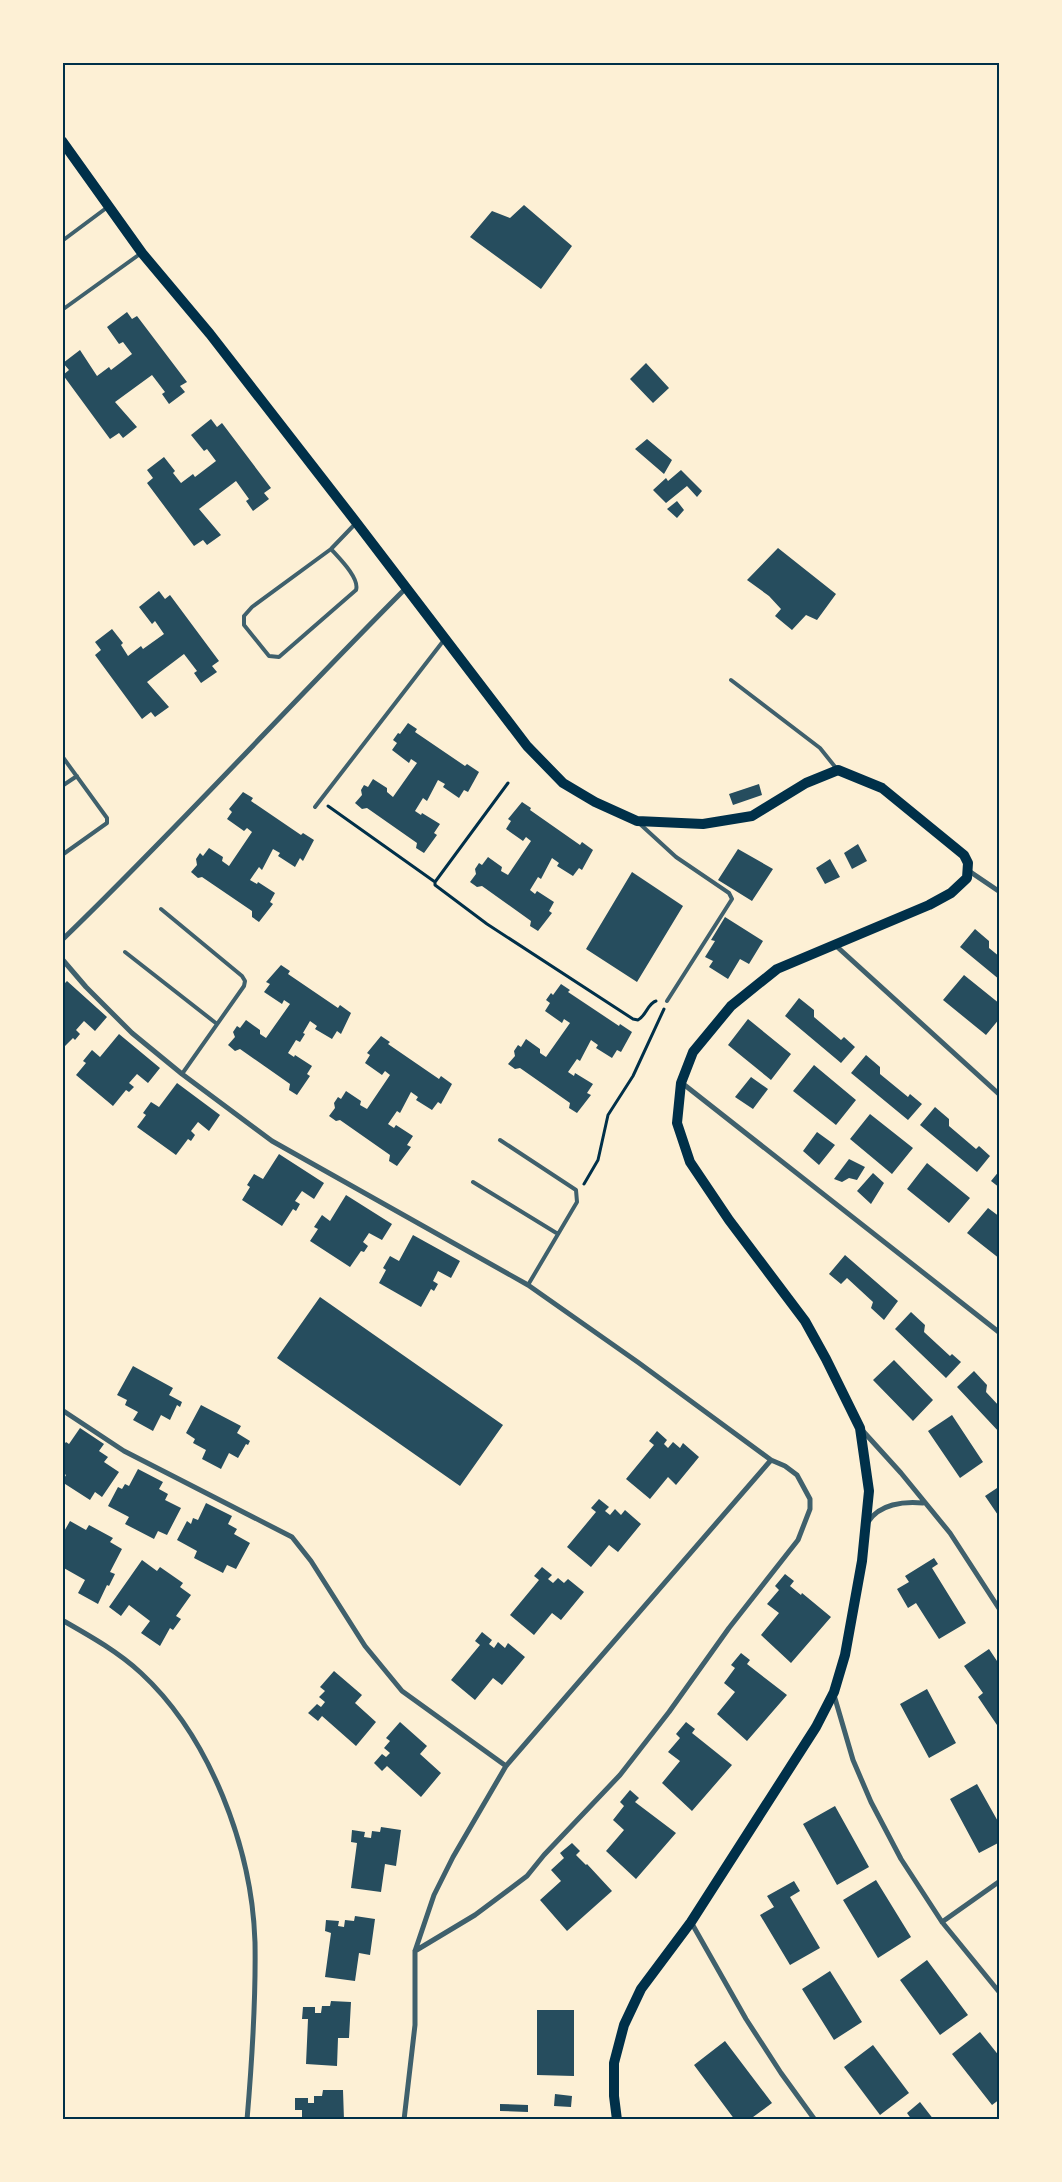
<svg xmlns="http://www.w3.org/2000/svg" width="1062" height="2182" font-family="Bitter,serif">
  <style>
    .building { fill: #264d5e }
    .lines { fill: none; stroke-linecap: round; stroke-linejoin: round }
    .path { stroke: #003049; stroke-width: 3 }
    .service { stroke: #3f606c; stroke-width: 4 }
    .minor { stroke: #3f606c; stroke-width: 5 }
    .secondary { stroke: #003049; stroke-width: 10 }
    .neatline { fill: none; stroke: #003049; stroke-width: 2 }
  </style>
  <rect width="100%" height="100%" fill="#fdf0d5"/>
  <path class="building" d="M524,205L572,246L541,289L470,237L492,211L510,218Z
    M127,312L132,319L137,316L187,382L180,386L185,392L169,404L162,394L165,392L152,375L115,402L137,427L123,438L119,433L110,439L63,375L69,370L63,363L80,350L97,376L109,367L111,370L132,354L123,342L119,344L107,327Z
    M646,363L669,388L653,403L630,379Z
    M211,419L217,427L222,423L271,488L264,493L269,499L253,511L246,501L249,499L236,481L199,509L221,535L207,545L203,540L194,546L147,483L153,478L147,470L164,457L175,471L173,473L181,483L193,474L195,477L216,461L207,449L204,451L191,435Z
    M647,439L672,460L664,474L635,449Z
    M681,470L702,491L697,497L687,486L666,503L653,490L666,478L668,481Z
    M677,501L684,510L677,518L667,509Z
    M778,548L836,594L817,620L806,615L792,630L775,616L781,609L769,596L747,580Z
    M159,591L165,599L170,595L219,661L212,666L217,672L201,683L194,673L197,671L184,654L147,682L169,707L155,717L151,712L142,719L95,655L101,650L95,642L112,629L123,643L121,645L128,656L141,646L143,649L164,634L155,621L152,624L139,607Z
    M408,723L417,729L415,732L465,766L467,764L479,772L468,792L464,790L459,798L443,787L445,784L438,780L427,801L423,798L415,811L421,815L422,813L440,824L434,833L437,835L424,853L416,848L417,843L367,808L362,809L355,803L362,795L361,790L364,785L368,787L373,779L387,788V792L393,797L417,763L411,759L409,763L392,750L397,743L393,740L398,733L400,734Z
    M759,784L762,795L733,805L729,794Z
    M243,792L253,798L251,801L301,835L303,833L314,840L303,861L300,858L295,867L278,856L280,853L273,849L262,870L259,867L250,880L257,884L258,882L275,893L270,902L273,904L259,922L252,917V911L202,877L198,878L191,872L197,865L196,859L200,853L203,856L209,848L223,857L222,861L229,866L252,832L247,828L244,831L227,819L232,812L229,809Z
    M522,802L531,808L530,810L580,845L582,842L593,850L582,870L579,868L573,876L557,866L559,863L552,858L541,879L538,877L530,890L535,894L537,891L554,902L549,911L552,913L538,931L530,926L531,921L482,886L477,887L470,882L476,874L475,869L479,863L482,865L488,857L502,867L501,871L508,875L531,841L526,837L523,841L506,829L511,821L508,819Z
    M858,844L867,861L852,869L844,853Z
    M738,849L773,869L752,901L718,880Z
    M830,859L840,877L825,884L816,868Z
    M632,872L683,906L637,982L586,949Z
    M725,917L763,941L749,964L740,959L728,979L709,967L713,961L705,957L715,941L711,940Z
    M975,929L989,941V948L1000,957V980L960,947Z
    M281,965L290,971L288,974L338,1008L340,1005L351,1013L341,1034L337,1031L332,1039L315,1029L317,1026L310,1021L303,1033L305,1034L300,1042L296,1040L288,1053L294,1057L295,1055L312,1066L307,1074L310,1076L297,1095L289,1090L290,1084L240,1049L235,1051L228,1045L235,1037L233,1032L237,1026L240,1028L246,1020L260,1030V1034L266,1038L290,1004L284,1000L282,1004L264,992L270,984L266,982Z
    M964,975L1000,1004V1018L986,1035L943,1000Z
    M67,981L107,1017L95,1031L84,1021L76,1030L80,1034L75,1040L73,1038L62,1049V986Z
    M561,984L570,990L568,992L619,1026L620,1024L632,1032L621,1052L617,1050L612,1058L596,1048L598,1045L591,1040L580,1061L577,1059L568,1072L574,1076L575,1073L593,1084L587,1093L591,1095L577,1113L569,1108L570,1103L520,1068L515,1069L508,1064L515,1056L514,1051L518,1045L521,1047L526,1039L540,1049V1053L546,1057L570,1023L564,1019L562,1023L545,1011L550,1003L546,1000L551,993L553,995Z
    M799,998L814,1010V1017L841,1040L844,1037L855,1047L841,1063L785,1016Z
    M748,1019L791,1054L771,1080L728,1045Z
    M119,1034L160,1068L148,1083L137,1074L129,1083L134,1087L129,1092L126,1090L113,1106L76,1075L86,1063L83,1061L92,1050L100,1057Z
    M381,1036L390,1042L388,1044L439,1079L441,1076L452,1084L441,1104L438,1102L432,1110L416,1100L418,1097L411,1092L400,1113L397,1111L388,1124L394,1128L396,1125L413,1136L407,1145L411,1147L397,1166L389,1161L390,1155L340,1120L336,1121L329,1116L335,1108L334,1103L338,1097L341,1099L346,1091L361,1101L360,1105L367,1109L390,1075L385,1071L382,1075L365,1063L370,1055L367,1053Z
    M866,1055L880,1067V1074L908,1097L910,1094L922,1104L908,1120L851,1073Z
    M814,1065L856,1100L836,1125L793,1091Z
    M751,1077L768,1089L753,1109L735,1097Z
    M177,1083L220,1115L209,1131L198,1122L191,1131L195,1135L191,1141L188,1139L176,1155L137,1127L146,1115L143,1113L151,1102L159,1107Z
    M935,1107L949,1119V1126L976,1149L979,1146L990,1156L977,1172L920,1125Z
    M870,1114L913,1148L892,1174L850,1139Z
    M817,1132L835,1145L819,1165L803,1151Z
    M279,1154L324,1183L314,1199L302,1191L295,1201L300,1204L296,1211L293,1209L282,1226L242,1200L250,1187L247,1185L254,1174L263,1179Z
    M849,1159L865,1167L857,1180L849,1178L842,1182L834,1179Z
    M927,1163L970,1198L949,1223L907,1189Z
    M1000,1170V1188L991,1181Z
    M873,1173L884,1183L871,1204L857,1191Z
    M346,1195L392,1224L382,1240L369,1233L363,1242L368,1246L364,1252L361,1251L350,1267L310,1241L318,1229L314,1227L322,1215L330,1221Z
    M988,1208L1000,1217V1259L967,1233Z
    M413,1235L460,1261L451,1278L438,1271L433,1281L438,1284L434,1291L431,1289L421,1307L379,1283L386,1270L383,1268L390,1256L399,1261Z
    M845,1255L898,1301L884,1320L871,1308L873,1302L847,1278L841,1284L829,1274Z
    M320,1297L503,1425L460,1486L277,1358Z
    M911,1312L925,1325L924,1332L950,1356L952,1354L961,1362L946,1378L895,1329Z
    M894,1360L933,1400L913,1421L873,1380Z
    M133,1366L173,1388L169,1395L182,1402L180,1407L177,1405L170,1420L161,1415L153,1431L133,1420L138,1412L125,1405L127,1400L117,1395Z
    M974,1371L987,1385L986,1392L1000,1407V1433L957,1387Z
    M201,1405L241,1426L237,1433L250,1441L248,1445L246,1444L238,1458L229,1453L221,1469L202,1459L206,1450L193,1443L195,1439L186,1433Z
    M952,1415L983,1462L960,1478L928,1431Z
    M80,1428L104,1444L99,1451L108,1457L104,1462L119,1472L102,1497L95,1492L90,1500L62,1482L66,1475L62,1472V1447L66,1442L69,1444Z
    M657,1431L667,1440L664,1444L668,1448L673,1442L680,1448L683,1443L699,1457L676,1485L668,1477L650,1499L626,1479L654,1445L649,1441Z
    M138,1469L163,1482L159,1489L168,1494L165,1500L181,1508L167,1535L158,1531L154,1539L125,1524L129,1517L108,1506L118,1487L122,1489L125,1484L129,1486Z
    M1000,1486V1518L985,1496Z
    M599,1499L609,1507L605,1511L610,1515L615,1509L621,1515L625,1510L641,1524L618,1552L609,1545L591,1567L567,1547L596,1512L591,1508Z
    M206,1503L232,1516L228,1524L237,1529L234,1534L250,1543L236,1569L227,1565L223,1573L194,1558L197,1551L177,1540L187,1521L191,1524L193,1518L198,1520Z
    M70,1521L86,1530L89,1525L113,1538L110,1542L122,1549L110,1572L115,1574L109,1586L107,1585L98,1604L78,1593L85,1580L62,1567V1535Z
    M934,1558L938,1564L932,1568L966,1623L939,1639L916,1603L908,1608L897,1589L909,1582L905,1576Z
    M142,1560L157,1571L160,1567L183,1583L180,1587L191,1595L176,1616L181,1619L173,1630L170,1628L160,1646L141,1633L150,1621L129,1605L121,1616L109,1607Z
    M542,1567L552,1575L548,1579L553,1583L558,1578L564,1583L568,1579L584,1592L561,1620L552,1613L534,1635L510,1615L539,1580L534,1576Z
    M785,1574L794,1581L790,1586L801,1595L802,1593L831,1617L791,1663L761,1635L779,1613L767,1604L779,1590L775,1586Z
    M482,1632L492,1640L489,1644L494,1648L498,1642L505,1648L508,1643L525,1657L502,1685L493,1678L475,1700L451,1680L480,1645L475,1641Z
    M989,1649L997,1661H1000V1723L997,1725L978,1697L983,1693L964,1666Z
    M741,1653L750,1660L747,1664L787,1695L747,1741L717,1714L735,1692L724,1683L735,1668L731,1665Z
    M334,1671L362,1695L355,1703L376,1722L356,1746L322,1716L318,1721L308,1713L317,1704L321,1707L325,1702L319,1697L325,1691L320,1687Z
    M927,1689L956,1743L929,1758L900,1704Z
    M400,1722L427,1746L420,1754L441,1773L421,1797L387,1766L382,1771L374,1763L382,1754L386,1757L390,1753L384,1748L390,1741L386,1738Z
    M686,1722L695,1729L692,1733L732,1765L692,1811L662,1783L680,1761L668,1752L680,1738L676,1734Z
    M977,1784L1000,1825V1842L979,1853L950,1799Z
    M630,1790L639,1798L635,1802L676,1833L636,1879L606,1851L624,1830L613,1820L624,1806L620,1802Z
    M835,1806L869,1867L837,1885L803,1824Z
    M381,1827L401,1830L396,1866L385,1864L381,1892L351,1888L357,1843L351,1842L352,1830L365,1832L364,1837L371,1838L372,1831L380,1832Z
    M572,1843L580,1851L576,1855L586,1865L587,1864L612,1891L567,1931L540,1900L561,1881L551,1870L564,1858L560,1853Z
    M876,1880L911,1937L878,1958L843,1900Z
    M794,1881L800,1891L790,1897L820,1948L790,1965L760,1915L774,1907L767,1896Z
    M355,1916L375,1919L370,1955L359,1953L355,1981L325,1977L331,1933L325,1931L326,1920L339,1921L338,1926L344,1927L345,1920L354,1921Z
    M927,1960L968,2015L940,2035L900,1980Z
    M830,1971L862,2022L834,2040L802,1989Z
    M331,2001L351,2002L349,2038H338L337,2066L306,2064L308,2019H302L303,2007H315V2013H321L322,2006H330Z
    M537,2010H574V2076L537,2075Z
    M980,2032L1000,2057V2099L992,2105L952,2054Z
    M725,2041L772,2103L749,2120H735L694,2065Z
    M873,2045L909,2093L880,2115L844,2067Z
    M323,2090H343L344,2120H302V2110H295V2098H308V2103H314V2096H322Z
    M555,2094L572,2096L571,2107L554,2106Z
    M920,2102L934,2120H912L907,2113Z
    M500,2104L528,2105V2112L500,2111Z"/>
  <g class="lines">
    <path class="path" d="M508,783L435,882V885L487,924L633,1019L638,1020C646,1016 648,1003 656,1001
      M328,806L435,882
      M584,1184L598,1160L608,1115L633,1076L664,1009"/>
    <path class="service" d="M62,241L109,206
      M62,310L140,254
      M331,549C338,557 360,578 356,590L279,657L269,656L244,625V616L252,607L331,549L356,523
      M731,680L820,748L836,768
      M62,756L107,818V823L62,855
      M62,786L77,776
      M315,807L444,640
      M640,824L676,857L729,893L732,899L667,1001
      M161,909L242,976L245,981L244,986L182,1074
      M125,952L217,1024
      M500,1140L576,1190L577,1202L528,1285
      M473,1182L558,1234"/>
    <path class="minor" d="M969,871L1000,892
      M62,940C180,826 290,704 406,588
      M834,944L1000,1095
      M62,959L86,987L132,1033L182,1074L272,1141L528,1285L639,1363L771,1460L785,1466L797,1475L810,1499V1509L798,1540L729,1628L669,1712L620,1775L544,1855L527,1876L475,1915L415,1951
      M682,1083L1000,1333
      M62,1410L124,1451L292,1537L311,1561L365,1646L402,1691L506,1766L453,1857L434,1895L415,1951V2025L404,2120
      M862,1430L901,1473L950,1533L1000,1610
      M868,1522C879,1504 904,1501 923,1503
      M62,1620C90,1636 117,1651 141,1673C210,1737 252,1848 255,1942C256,2001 252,2061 247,2120
      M834,1695L853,1760L871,1802L901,1859L942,1922L1000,1993
      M506,1766L771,1460
      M691,1922L746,2019L781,2073L815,2120
      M942,1922L1000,1881"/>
    <path class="secondary" d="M62,141L142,253L210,334L356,522L527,746L563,783L595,802L637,821L703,824L752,816L806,783L838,770L882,788L964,855L968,863L967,878L951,893L929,905L777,969L731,1006L693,1052L681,1083L677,1123L690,1162L729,1220L805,1321L826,1359L860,1428L869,1491L862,1561L845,1655L834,1692L816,1727L691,1922L641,1989L624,2025L614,2063V2096L617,2120"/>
  </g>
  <rect width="1062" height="2182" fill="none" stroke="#fdf0d5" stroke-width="128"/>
  <rect x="64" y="64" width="934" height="2054" class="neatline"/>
</svg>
